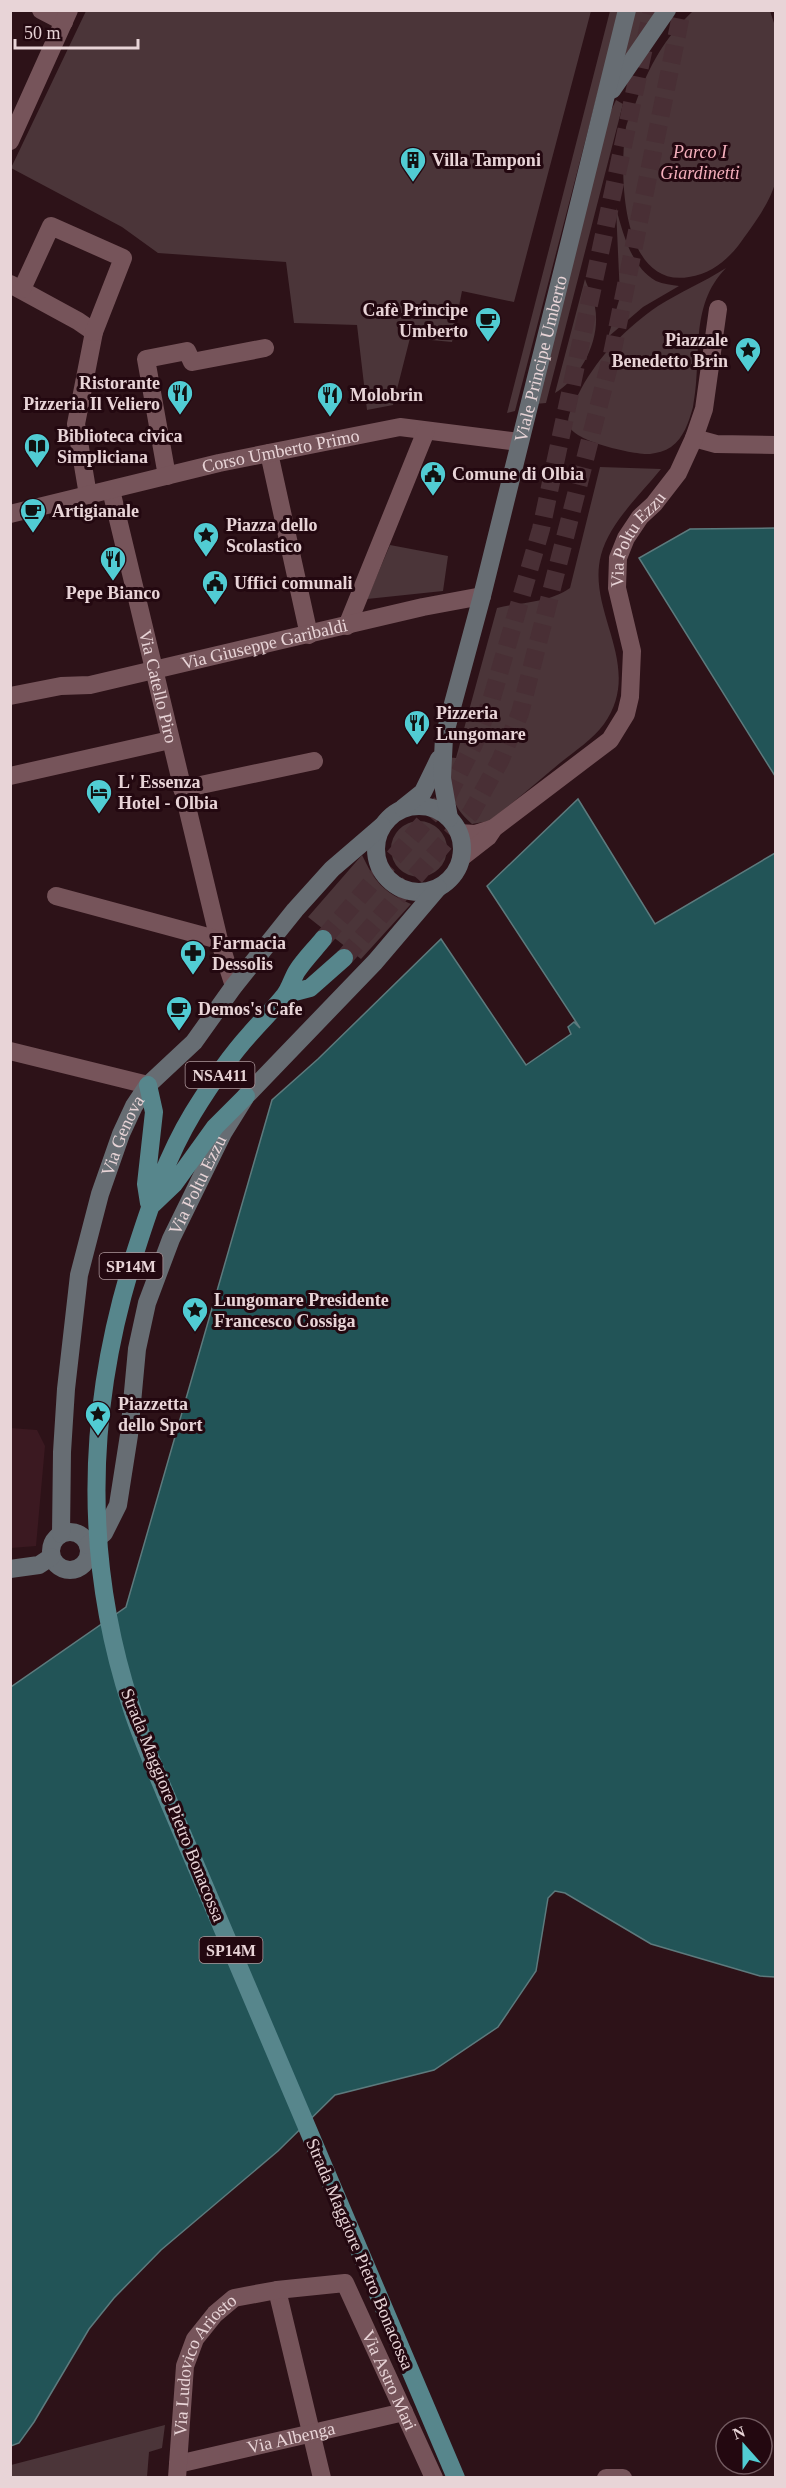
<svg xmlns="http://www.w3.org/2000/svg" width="786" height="2488" font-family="Georgia,serif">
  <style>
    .built { fill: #3b1921 }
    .green { fill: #4b3539 }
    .water { fill: #225457; stroke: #5d7a7d; stroke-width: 1.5 }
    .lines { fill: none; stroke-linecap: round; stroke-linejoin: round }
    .primary-tunnel { stroke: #492f35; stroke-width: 18; stroke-dasharray: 18 9; stroke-linecap: butt }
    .street { stroke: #76545a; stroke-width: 18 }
    .secondary { stroke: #676d73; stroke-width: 18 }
    .primary { stroke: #57868c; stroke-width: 18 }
    .labels { text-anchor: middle; stroke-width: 6; stroke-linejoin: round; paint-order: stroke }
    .shield { fill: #230810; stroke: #ad979b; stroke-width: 1.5 }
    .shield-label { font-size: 16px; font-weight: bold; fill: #e8d4d7 }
    .park-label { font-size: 18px; font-style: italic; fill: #f4afbc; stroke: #230810 }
    .poi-label { font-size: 18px; font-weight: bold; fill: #e8d4d7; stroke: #230810; text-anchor: start }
    .street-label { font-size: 18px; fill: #e8d4d7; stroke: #230810 }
  </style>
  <rect width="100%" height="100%" fill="#2d1218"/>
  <path class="built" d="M10,1428L37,1430L45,1446L36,1546L11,1548Z"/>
  <path class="green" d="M86,11H591L514,302L462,291L452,342L410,338L393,405L367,410L357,325L294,323L286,262L158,253L122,227L11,168Z
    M610,11H619L515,411L507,413Z
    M632,11H661L621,64Z
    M693,11H770L776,29C776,64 776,99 776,133C776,148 778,165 776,179C772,201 751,228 738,246C725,262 710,274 689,277C620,289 619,170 626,127C628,119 633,110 636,102C649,66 665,37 693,11Z
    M616,100L623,104L546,403L535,404L609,115Z
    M616,208C623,233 631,267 656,281C663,284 672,285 679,286L643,307L608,337L620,297Z
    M726,268C688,307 703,358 693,407C689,421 684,438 671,447C665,451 657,453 650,454C635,455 569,441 568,423C568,412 576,399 581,389C599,356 627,327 658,306C680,292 704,282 726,268Z
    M585,279C588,288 593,297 595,307C601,339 582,377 555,393Z
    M600,467L661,469C641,494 610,522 601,555C586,612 645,666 604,724C593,739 575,751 560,763C536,783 513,803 489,821L472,824C448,803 450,786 446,757L456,758L497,608C521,602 549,603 570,588Z
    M390,545L448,556L443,591L367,599Z
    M391 849a28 28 0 1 1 56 0a28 28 0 1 1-56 0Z
    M362,855C375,882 383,892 411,904L361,959L308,917Z
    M165,2425L162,2448L149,2452L147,2477H11V2465Z"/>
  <path class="water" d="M775,528H776L775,776L639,558L690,529Z
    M578,799L655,924L775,853V1977L760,1976L651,1944L565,1893L555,1891L548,1898L536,1971L498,2027L434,2070L335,2095L278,2151L161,2250L114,2298L89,2329L34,2422L19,2443L11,2446V1687L126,1607L272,1100L318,1059L441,939L526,1065L571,1034L568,1027L574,1022L580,1028L487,886Z"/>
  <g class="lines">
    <path class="primary-tunnel" d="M323,939L448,795L474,744L491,701L541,529L652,10
      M344,958L471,813L500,761L520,713L612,354L682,10"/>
    <g class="street">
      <path d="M41,10L64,22"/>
      <path d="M10,141L69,10"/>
      <path d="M10,284L78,321L94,332L76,424L88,495"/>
      <path d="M22,289L51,226L123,258L94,332"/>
      <path d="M694,438L716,444L776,445"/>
      <path d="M269,453L309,635"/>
      <path d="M167,476L146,359L187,351L192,362L265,348"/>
      <path id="s1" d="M111,490L219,940L234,986"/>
      <path id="s2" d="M10,514L219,463L400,427L519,442"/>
      <path d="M347,626L426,431"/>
      <path id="s3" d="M10,696L61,686L90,685L423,607L482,596"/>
      <path d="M10,776L170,740"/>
      <path d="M182,789L314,761"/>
      <path d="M459,833L475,834L494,828"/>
      <path id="s4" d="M461,858L488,837L494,828L610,740L626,714L630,697L632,651L617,588L618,558L626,538L640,517L654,504L678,473L694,438L704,409L718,309"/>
      <path d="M56,896L219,940"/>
      <path d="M10,1051L148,1085"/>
      <path d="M277,2290L322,2478"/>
      <path id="s5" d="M178,2464L404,2412"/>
      <path id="s6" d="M177,2478L185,2366L195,2339L215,2314L234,2298L277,2290L345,2283L434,2478"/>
      <path d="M606,2478H623"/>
    </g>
    <g class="secondary">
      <path d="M612,90L667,10"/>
      <circle cx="419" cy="849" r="43"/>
      <path d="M403,808L423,792L439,759"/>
      <path id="s7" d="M449,818L442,778L444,737L482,596L627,10"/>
      <circle cx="70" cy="1551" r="19"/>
      <path id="s8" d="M61,1534L62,1452L66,1389L79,1275L100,1194L121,1134L134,1106L148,1085L194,1042L234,986L295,910L332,869L382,826"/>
      <path id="s9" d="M88,1545L104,1533L118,1505L129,1435L137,1349L147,1303L171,1239L223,1133L246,1096L375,962L438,888"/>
      <path d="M10,1569L39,1565L51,1557"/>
    </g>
    <path class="primary" d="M323,939C315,949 304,960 297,971C292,979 290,989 284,996C274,1009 261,1021 250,1034C230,1056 209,1087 193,1113C167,1156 151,1203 136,1250C87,1402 81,1553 131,1706C140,1735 153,1764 165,1793L456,2478
      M287,994L310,988L344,958
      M148,1085L154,1112L146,1184L149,1203
      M153,1204L174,1184L215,1127L246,1096"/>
  </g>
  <defs>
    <g id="building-pin" transform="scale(1.35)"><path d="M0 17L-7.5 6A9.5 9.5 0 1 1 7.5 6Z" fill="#51ccd3" stroke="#230810"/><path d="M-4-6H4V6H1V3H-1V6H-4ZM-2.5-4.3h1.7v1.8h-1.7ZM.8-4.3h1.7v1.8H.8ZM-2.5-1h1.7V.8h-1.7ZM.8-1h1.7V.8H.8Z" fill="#111"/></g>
    <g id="cafe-pin" transform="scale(1.35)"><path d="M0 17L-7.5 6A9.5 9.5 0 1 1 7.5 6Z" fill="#51ccd3" stroke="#230810"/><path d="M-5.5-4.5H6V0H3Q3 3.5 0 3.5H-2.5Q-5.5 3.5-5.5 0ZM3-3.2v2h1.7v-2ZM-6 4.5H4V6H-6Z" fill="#111"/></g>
    <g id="sight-pin" transform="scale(1.35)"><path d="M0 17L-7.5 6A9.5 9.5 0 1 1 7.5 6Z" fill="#51ccd3" stroke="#230810"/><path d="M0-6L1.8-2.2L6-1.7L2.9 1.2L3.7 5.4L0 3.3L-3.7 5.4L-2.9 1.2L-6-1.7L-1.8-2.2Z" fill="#111"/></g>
    <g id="restaurant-pin" transform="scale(1.35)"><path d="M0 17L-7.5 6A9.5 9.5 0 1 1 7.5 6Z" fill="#51ccd3" stroke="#230810"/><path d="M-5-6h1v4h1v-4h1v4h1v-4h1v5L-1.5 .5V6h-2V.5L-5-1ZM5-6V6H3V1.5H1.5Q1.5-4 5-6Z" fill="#111"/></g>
    <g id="library-pin" transform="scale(1.35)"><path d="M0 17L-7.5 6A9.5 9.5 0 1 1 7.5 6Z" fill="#51ccd3" stroke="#230810"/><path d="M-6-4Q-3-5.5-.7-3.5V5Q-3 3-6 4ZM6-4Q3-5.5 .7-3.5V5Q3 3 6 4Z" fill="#111"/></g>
    <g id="civic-pin" transform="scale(1.35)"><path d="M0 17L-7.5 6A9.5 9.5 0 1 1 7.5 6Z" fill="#51ccd3" stroke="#230810"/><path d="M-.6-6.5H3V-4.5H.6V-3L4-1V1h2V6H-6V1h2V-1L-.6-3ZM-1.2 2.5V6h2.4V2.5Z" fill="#111"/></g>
    <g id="hotel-pin" transform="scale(1.35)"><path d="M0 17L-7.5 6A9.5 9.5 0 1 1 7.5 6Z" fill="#51ccd3" stroke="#230810"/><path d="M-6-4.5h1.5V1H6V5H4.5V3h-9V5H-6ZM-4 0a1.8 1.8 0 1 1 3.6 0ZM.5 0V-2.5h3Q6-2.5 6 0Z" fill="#111"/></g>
    <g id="pharmacy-pin" transform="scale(1.35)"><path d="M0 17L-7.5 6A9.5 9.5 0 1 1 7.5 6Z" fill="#51ccd3" stroke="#230810"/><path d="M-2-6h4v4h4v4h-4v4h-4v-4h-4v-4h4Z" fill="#111"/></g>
  </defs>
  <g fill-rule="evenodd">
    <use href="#building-pin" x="413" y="160"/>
    <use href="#cafe-pin" x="488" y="320"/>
    <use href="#sight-pin" x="748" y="350"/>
    <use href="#restaurant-pin" x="180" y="393"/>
    <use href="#restaurant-pin" x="330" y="395"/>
    <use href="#library-pin" x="37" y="446"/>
    <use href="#civic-pin" x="433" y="474"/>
    <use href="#cafe-pin" x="33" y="511"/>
    <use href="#sight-pin" x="206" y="535"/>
    <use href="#restaurant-pin" x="113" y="559"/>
    <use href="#civic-pin" x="215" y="583"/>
    <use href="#restaurant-pin" x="417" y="723"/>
    <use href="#hotel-pin" x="99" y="792"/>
    <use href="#pharmacy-pin" x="193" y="953"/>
    <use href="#cafe-pin" x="179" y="1009"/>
    <use href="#sight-pin" x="195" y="1310"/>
    <use href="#sight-pin" x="98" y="1414"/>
  </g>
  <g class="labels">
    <g class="shield">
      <rect x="185.5" y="1062" width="69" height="26" rx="4.5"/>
      <rect x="99.5" y="1253" width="63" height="26" rx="4.5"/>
      <rect x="199.5" y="1937" width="63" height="26" rx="4.5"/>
    </g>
    <g class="shield-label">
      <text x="220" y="1081">NSA411</text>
      <text x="131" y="1272">SP14M</text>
      <text x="231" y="1956">SP14M</text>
    </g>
    <g class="park-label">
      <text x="700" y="158">Parco I<tspan x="700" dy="21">Giardinetti</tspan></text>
    </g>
    <g class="poi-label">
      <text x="432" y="166">Villa Tamponi</text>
      <text x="468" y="316" text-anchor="end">Cafè Principe<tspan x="468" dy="21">Umberto</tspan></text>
      <text x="728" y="346" text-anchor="end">Piazzale<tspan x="728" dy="21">Benedetto Brin</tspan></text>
      <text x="160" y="389" text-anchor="end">Ristorante<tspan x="160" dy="21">Pizzeria Il Veliero</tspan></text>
      <text x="350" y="401">Molobrin</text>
      <text x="57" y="442">Biblioteca civica<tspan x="57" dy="21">Simpliciana</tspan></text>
      <text x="452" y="480">Comune di Olbia</text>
      <text x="52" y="517">Artigianale</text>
      <text x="226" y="531">Piazza dello<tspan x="226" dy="21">Scolastico</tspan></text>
      <text x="234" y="589">Uffici comunali</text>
      <text x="113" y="599" text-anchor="middle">Pepe Bianco</text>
      <text x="436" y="719">Pizzeria<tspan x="436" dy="21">Lungomare</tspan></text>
      <text x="118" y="788">L' Essenza<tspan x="118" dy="21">Hotel - Olbia</tspan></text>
      <text x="212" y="949">Farmacia<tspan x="212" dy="21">Dessolis</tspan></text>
      <text x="198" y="1015">Demos's Cafe</text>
      <text x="214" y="1306">Lungomare Presidente<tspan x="214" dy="21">Francesco Cossiga</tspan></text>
      <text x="118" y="1410">Piazzetta<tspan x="118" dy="21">dello Sport</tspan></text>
    </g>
    <g class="street-label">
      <text dy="6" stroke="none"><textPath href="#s7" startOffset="472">Viale Principe Umberto</textPath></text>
      <text dy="6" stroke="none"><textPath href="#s2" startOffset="278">Corso Umberto Primo</textPath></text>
      <text dy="6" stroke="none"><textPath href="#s4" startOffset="404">Via Poltu Ezzu</textPath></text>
      <text dy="6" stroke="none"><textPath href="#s3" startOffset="260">Via Giuseppe Garibaldi</textPath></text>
      <text dy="6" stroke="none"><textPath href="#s1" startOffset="202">Via Catello Piro</textPath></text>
      <text dy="6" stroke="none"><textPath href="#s8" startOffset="406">Via Genova</textPath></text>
      <text dy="6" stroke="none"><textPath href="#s9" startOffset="384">Via Poltu Ezzu</textPath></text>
      <text transform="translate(173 1805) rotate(68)" y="6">Strada Maggiore Pietro Bonacossa</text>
      <text transform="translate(360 2254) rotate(67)" y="6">Strada Maggiore Pietro Bonacossa</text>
      <text dy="6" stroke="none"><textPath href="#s6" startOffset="120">Via Ludovico Ariosto</textPath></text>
      <text dy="6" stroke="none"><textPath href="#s6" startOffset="417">Via Astro Mari</textPath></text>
      <text dy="6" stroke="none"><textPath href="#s5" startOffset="116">Via Albenga</textPath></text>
    </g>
  </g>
  <rect width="786" height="2488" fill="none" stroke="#e8d4d7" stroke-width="24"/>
  <g transform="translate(744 2446) rotate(339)"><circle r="28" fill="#230810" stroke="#725a60" stroke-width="1.5"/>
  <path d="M0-4.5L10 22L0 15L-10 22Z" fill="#51ccd3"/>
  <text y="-9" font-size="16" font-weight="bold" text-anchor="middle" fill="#e8d4d7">N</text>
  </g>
  <path d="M15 39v9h123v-9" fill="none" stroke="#e8d4d7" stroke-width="3"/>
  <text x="24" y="39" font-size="18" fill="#e8d4d7" stroke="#230810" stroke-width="4.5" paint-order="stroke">50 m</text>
</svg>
